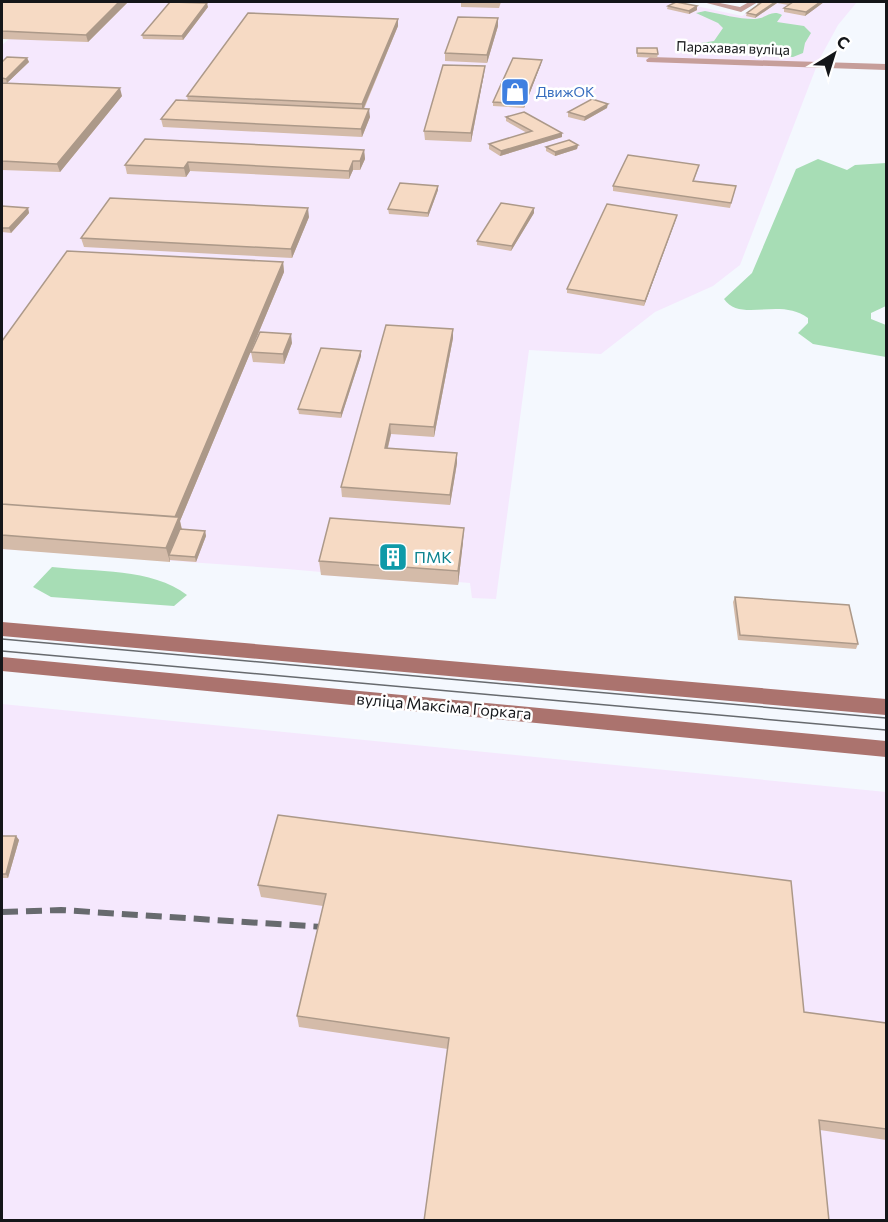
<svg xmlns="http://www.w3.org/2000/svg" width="888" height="1222" font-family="Commissioner,sans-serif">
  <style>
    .industrial { fill: #f5e8fd }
    .green { fill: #a7ddb5 }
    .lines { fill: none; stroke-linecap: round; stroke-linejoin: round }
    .street { fill: #c69e9a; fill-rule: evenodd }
    .secondary { fill: #ab736e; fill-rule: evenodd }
    .tram { stroke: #676a6e; stroke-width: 1.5 }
    .rail { stroke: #676a6e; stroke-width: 6; stroke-dasharray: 16 8; stroke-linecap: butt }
    .wall { fill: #d4bba9 }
    .shaded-wall { fill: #ac9989 }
    .building { fill: #f6dac4; stroke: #ac9989; stroke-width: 1.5 }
    .labels { text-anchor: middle; stroke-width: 5; stroke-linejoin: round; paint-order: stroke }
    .far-street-label { font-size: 14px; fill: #141619; stroke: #fff }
    .far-shop-label { font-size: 14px; fill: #366cbe; stroke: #fff; text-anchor: start }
    .culture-label { font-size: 16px; fill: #0d838f; stroke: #fff; text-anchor: start }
    .street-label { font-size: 16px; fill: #141619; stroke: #fff }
  </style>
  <rect width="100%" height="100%" fill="#f4f8fe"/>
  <path class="industrial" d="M2,2H678L742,16L763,2H857L838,25L819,60L740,265L713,286L655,312L601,354L529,350L496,599L472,598L470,583L458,582V585L321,575V572L287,569L2,549V45L9,39H2Z
    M2,704L886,792V1220H2Z"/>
  <path class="green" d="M705,11C721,14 738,19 754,19C766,19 771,9 782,15L777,22L804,26L811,33L805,43L803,53L793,57L679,51L677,48L682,46L714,41L723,28L718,23L696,13Z
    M818,159L847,170L855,165L886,163V306L871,313V319L886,325V357L813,344L798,333L808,323V318C780,297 740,323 724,299L752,273L796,169Z
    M52,567C95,572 152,568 187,595L174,606L51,597L33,587Z"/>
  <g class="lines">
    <path class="street" d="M703,2H715L740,7L749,2H758L741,12Z
      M650,57L886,64V70L647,62L646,60Z"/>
    <path class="secondary" d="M2,622L886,699V715L2,636Z
      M2,657L886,741V757L2,671Z"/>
    <path class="tram" d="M2,639L886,718
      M2,651L886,730"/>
    <path class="rail" d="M2,912L61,910L323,927"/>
  </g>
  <path class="wall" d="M2,2H128L88,42L2,39Z
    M461,2H501L499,8L461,7Z
    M527,2H558V3Z
    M758,2H824L805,16L784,12V8L788,5L777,3L755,18L746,16L747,13L757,5Z
    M668,6L697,10L689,14L667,9Z
    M208,7L183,40L143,39L142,35Z
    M498,18V26L487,63L445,61V53Z
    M398,19V26L364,109L370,117L362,137L163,127L161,119L188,101L187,96Z
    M637,48L658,54L657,58L637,57Z
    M27,58L29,62L7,83L2,82V62Z
    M541,64L524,108L493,106V102Z
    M484,74L471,142L425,140L424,131Z
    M2,83L122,96L60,172L2,170Z
    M607,108L584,121L568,117V112Z
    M506,117L562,137L500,156L489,149V144L527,133L506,121Z
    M578,145L577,149L555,156L546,151V147Z
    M364,150L365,159L360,170H353L349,179L190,171L186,177L127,174L125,165Z
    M698,169L694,181L736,186L730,208L613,191V186Z
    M438,190L428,217L389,214L388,209Z
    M2,206L28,208L29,213L11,233L2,232Z
    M534,213L511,251L477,245V241Z
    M309,217L292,258L84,247L81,238Z
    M676,219L644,306L567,293V289Z
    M283,262L284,272L180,521L182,529L205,531L206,536L196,562L170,560V562L2,549V341Z
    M453,329V338L434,437L391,434L388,448L457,463L450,505L342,497L341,487Z
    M292,343L284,364L253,362L251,352Z
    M361,351V356L341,418L299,414L298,409Z
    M463,542L458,585L321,575L319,561Z
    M735,597L858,644L856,649L738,640L733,602Z
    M278,815L804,1012L886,1023V1140L820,1130L448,1049L299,1027L297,1016L323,906L261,897L258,885Z
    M2,836H16L19,840L8,878H2Z"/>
  <path class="shaded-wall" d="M119,2H128L88,42L86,35Z
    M775,2H777V3L755,18L756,15Z
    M820,2H824L805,16L806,12Z
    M207,3L208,7L183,40L182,36Z
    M697,6V10L689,14V11Z
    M498,18V26L487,63V55Z
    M398,19V26L362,112V104Z
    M27,58L29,62L7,83L6,79Z
    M542,60L541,64L524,108V104Z
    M485,66L484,74L471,142V133Z
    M120,88L122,96L60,172L57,164Z
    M608,104L607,108L584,121L585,117Z
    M369,109L370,117L362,137L361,129Z
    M562,133V137L500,156L501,151Z
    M578,145L577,149L555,156V152Z
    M364,150L365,159L360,170V161Z
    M353,161V170L349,179V171Z
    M188,162L190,171L186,177L184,168Z
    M438,186V190L428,217V213Z
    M28,208L29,213L11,233L9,228Z
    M308,208L309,217L292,258L291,249Z
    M534,208V213L511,251L512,246Z
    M677,215L676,219L644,306L645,301Z
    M283,262L284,272L180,521L182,531L169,555L170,560V562L166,548L173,521Z
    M453,329V338L434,437V427Z
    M291,334L292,343L284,364L283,354Z
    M361,351V356L341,418V413Z
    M390,424L391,434L385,458V448Z
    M457,453V463L450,505V495Z
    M464,528L463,542L458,585V571Z
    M205,531L206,536L196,562L195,557Z
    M16,836L19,840L8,878L6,874Z"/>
  <path class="building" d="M2,2H119L86,35L2,31Z
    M170,2L207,3L182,36L142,35Z
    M676,2L697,6L689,11L668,6Z
    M759,2H775L756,15L747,13L762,2Z
    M789,2H820L806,12L784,8L793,2Z
    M248,13L398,19L362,104L187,96Z
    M458,17L498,18L487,55L445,53Z
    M637,48H657L658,54L637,53Z
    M7,57L27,58L6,79L2,78V62Z
    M513,58L542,60L524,104L493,102Z
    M443,65L485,66L471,133L424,131Z
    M2,83L120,88L57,164L2,161Z
    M592,99L608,104L585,117L568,112Z
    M176,100L369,109L361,129L161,119Z
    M524,112L562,133L501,151L489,144L532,131L506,117Z
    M145,139L364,150L360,161H353L349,171L188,162L184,168L125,165Z
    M569,140L578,145L555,152L546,147Z
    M628,155L699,165L693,181L736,186L731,203L613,186Z
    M400,183L438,186L428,213L388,209Z
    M110,198L308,208L291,249L81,238Z
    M501,203L534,208L512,246L477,241Z
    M607,204L677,215L645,301L567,289Z
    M2,206L28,208L9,228H2Z
    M67,251L283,262L175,517L2,504V341Z
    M386,325L453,329L434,427L390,424L385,448L457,453L450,495L341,487Z
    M260,332L291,334L283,354L251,352Z
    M321,348L361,351L341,413L298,409Z
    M2,504L179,517L166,548L2,535Z
    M330,518L464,528L458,571L319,561Z
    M180,529L205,531L195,557L169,555Z
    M735,597L849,605L858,644L740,635Z
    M278,815L791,881L804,1012L886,1023V1129L819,1120L829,1221H424L449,1038L297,1016L326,894L258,885Z
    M2,836H16L6,874H2Z"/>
  <defs>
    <g id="shop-square" transform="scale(1.5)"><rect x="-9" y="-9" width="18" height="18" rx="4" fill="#3f7fe0" stroke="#fff"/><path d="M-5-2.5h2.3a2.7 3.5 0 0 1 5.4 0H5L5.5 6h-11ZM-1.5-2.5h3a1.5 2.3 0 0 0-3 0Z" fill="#fff"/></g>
    <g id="building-square" transform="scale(1.5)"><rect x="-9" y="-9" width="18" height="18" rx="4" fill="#0f9aa8" stroke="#fff"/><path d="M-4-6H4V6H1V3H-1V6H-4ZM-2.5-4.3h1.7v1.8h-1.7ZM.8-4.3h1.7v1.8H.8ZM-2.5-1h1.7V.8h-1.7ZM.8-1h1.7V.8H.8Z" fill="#fff"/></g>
  </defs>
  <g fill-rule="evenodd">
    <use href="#shop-square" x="515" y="92"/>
    <use href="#building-square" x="393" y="557"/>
  </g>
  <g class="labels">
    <g class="far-street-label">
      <text transform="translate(733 48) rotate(2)" y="5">Парахавая вуліца</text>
    </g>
    <g class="far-shop-label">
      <text x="536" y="97">ДвижОК</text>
    </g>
    <g class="culture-label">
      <text x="414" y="563">ПМК</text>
    </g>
    <g class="street-label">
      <text transform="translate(444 706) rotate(5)" y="6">вуліца Максіма Горкага</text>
    </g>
  </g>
  <rect width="888" height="1222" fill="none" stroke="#141619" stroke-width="6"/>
  <g transform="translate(834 54) rotate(38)" stroke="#ffffff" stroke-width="4.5" paint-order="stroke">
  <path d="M0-4.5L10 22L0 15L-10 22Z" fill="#141619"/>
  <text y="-9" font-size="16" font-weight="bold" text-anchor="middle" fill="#141619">С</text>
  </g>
</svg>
